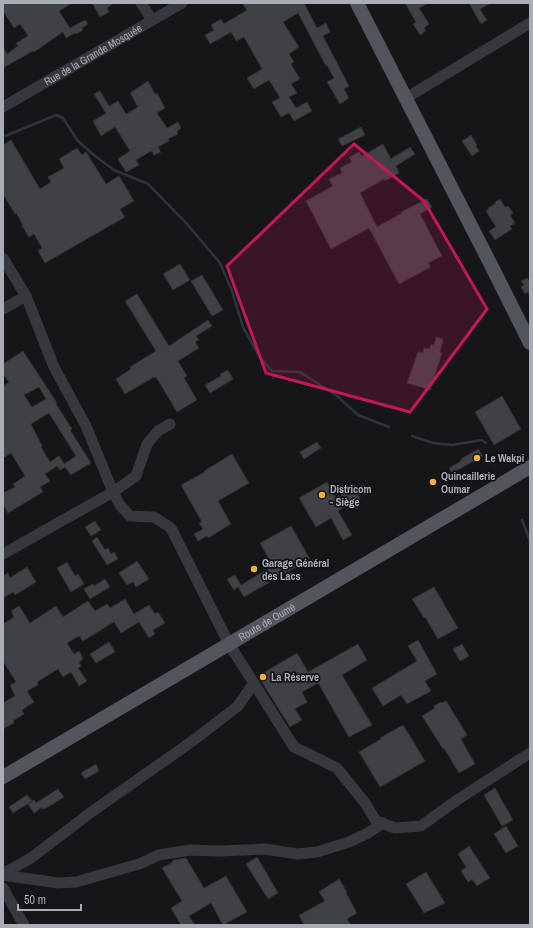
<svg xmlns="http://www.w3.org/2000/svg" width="533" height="928" font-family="'Archivo Narrow',sans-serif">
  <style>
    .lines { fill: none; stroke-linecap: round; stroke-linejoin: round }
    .stream { stroke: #2c353c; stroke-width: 2.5 }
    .building { fill: #404145; stroke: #303034; fill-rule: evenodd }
    .minor { stroke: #37383d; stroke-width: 11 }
    .major { stroke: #53555c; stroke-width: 14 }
    .marked { fill: #c2185b; fill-opacity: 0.2; stroke: #c2185b; stroke-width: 3; stroke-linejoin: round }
    .poi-dot { fill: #f2b134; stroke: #111113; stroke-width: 1.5 }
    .labels { text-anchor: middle; stroke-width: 3.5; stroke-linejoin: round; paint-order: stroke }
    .street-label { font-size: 11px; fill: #a8adb8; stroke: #111113 }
    .poi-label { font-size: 11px; font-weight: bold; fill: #a8adb8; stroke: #111113; text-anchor: start }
  </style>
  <rect width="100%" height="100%" fill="#161618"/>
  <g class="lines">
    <path class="stream" d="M3,137L56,115L63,118L78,141L95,156L114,170L148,184L187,224L220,263L232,291L243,327L259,356L272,371L300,372L337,396L358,415L389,427
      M412,436L433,443L452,445L482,440L486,443
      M522,520L530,541"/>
  </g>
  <path class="building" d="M3,3H72L59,11L70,28L85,20L88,24L82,28L83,30L76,34L75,33L66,38L63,32L34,52L33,51L3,68V47L7,54L18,46L16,43L28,36L20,24L14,28L3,11Z
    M92,3H114L107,8L109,12L100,17Z
    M242,3H304L317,28L326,23L330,32L323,36L349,86L344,89L349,98L340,104L327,82L334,78L327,65L326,66L298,13L283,22L299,47L289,54L294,62L291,64L300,79L291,84L297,93L289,97L296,108L307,102L312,111L294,121L289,113L281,117L272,102L280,98L269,80L254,89L247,78L262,69L244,37L236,41L231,32L210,44L205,35L214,30L211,25L221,19L224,24L247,10Z
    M405,3H428L419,8L429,24L424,28L426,31L420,35L413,24L416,22Z
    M469,3H491L480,9L487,20L481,24Z
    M148,81L155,94L157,93L165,108L157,113L167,128L178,122L181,128L177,131L178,134L168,139L169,141L158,147L161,152L154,155L151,151L136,160L139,165L126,172L118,159L130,151L115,127L101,136L93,121L106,113L94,94L100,91L109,106L118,101L126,114L138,107L130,93Z
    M361,127L365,135L342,146L338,139Z
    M471,135L477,145L476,146L479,151L472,156L462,141Z
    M11,140L40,189L51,182L48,177L64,168L59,159L77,148L82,155L86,152L106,184L119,176L134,201L120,209L125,217L45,263L38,251L42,248L34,234L29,237L22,226L23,225L16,213L15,214L3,194V145Z
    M383,144L391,159L410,147L415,154L396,166L399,173L385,181L384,179L360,193L377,227L402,213L401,212L427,199L432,207L420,214L442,256L428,263L431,267L399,284L369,228L331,249L306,201L333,186L329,179L342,173L340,168L352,162L349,157L359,152L362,156Z
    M500,199L505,207L508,206L513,213L510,215L515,223L510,226L512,229L495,240L489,231L496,227L486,211L489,209L488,208L496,203L495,202Z
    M180,264L190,280L173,290L163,274Z
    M202,275L223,310L212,316L191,281Z
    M527,278L530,281V295L528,292L525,294L521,287L524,285L521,281Z
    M137,294L169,346L208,320L212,326L196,336L199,340L195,342L199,348L178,361L187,376L184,378L197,400L177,412L156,377L154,378V377L125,394L116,379L131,369L130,367L156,351L125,301Z
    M436,337L443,339L440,352L442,353L430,390L407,383L418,352L423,353L424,348L430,349L431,344L434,345Z
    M23,351L57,403L56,404L72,429L70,430L91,463L71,475L65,467L60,470L57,466L45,474L50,481L40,487L43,492L8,513L3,505V493L15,487L13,484L25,476L11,453L3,458V386L9,382L3,374V364ZM39,387L46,399L32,407L24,395ZM49,413L76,456L64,464L59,456L50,462L41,447L42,446L31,424Z
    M228,370L233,379L210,393L205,385L221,376L220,374Z
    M502,396L521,429L494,445L475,412Z
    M317,442L321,448L304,459L300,452Z
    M478,449L483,456L452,473L449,468L461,461V459Z
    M232,454L249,483L218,501L231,524L208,538L207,536L198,541L194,534L203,529L199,523L202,522L181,485L205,472L204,471Z
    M327,482L336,498L354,489L360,498L338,511L352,535L343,540L331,518L316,527L299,498Z
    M95,521L101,530L91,536L85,527Z
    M291,526L310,559L244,597L238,587L234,590L227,579L235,575L241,585L273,566L260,543Z
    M97,537L105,550L108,548L111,554L114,552L118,559L107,565L92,541Z
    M137,561L149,579L136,587L133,582L127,585L119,573Z
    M67,562L75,576L78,574L84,584L71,592L57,568Z
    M27,567L36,582L15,595L13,592L3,598V576L8,573L10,578Z
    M105,579L110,587L90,599L84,589L93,584L94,586Z
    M434,587L458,628L438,639L425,617L424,618L412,599Z
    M125,599L134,614L149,605L155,614L158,612L165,623L153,630L155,634L149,638L139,622L121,633L114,622L83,641L79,636L67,643L74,654L79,651L83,659L79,662L81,666L78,668L87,681L79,686L71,672L63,677L58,669L37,682L38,685L27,691L34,702L22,710L24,714L13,721L14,723L3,729V703L15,696L10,685L16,682L3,661V624L14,617L11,611L19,606L30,623L56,606L63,617L88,601L95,611L107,604L110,608Z
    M418,640L437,674L425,681L431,691L407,704L401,695L383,706L372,688L417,661L408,646Z
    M109,642L115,652L96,663L90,654Z
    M358,644L367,660L342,675L372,725L349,737L318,683L302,692L307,702L295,709L302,720L290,727L258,676L297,653L308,672Z
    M462,644L469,656L460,661L453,649Z
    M446,701L467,735L461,739L475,764L459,773L444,748L443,749L422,716L435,708L434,706L441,702L442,703Z
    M403,725L425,761L380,787L359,752L381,739L380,738Z
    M96,764L99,771L85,779L81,773Z
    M495,788L513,820L502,826L484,795Z
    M58,789L64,797L48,807L43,809L42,807L34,813L28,804L34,800L36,803Z
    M27,795L32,801L13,813L9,807Z
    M506,826L518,846L506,853L494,834Z
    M469,846L490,878L477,886L472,879L468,882L461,871L466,867L458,854Z
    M257,857L278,893L268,899L246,864Z
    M186,858L204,888L226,876L247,912L223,925L211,903L189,916L195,925H181L171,908L182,901L162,868L173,862L172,861L174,860Z
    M426,872L445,903L424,913L406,884Z
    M339,879L347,892L346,893L357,913L347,919L351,925H304L299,915L325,901L319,892Z"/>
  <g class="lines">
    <g class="minor">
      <path d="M141,3L152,20"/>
      <path d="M406,98L530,23"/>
      <path id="s1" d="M3,107L182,3"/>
      <path d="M3,258L26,296L54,367L86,426L113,492L120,505L130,516L154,517L171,528L229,644L294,747L337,768L365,803L376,821L395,828L421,826L457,800L530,753"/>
      <path d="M3,309L26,296"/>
      <path d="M3,554L113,492L136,476L147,444L158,431L170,424"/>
      <path d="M3,872L8,871L31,858L90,813L194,740L238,706L254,683"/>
      <path d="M3,875L58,883L76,882L139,864L159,855L190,850L220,851L265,849L297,854L317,852L349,842L368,833L383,823"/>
      <path d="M3,888L24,925"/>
    </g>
    <g class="major">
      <path d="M357,3L491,265L530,343"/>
      <path id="s2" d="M3,777L530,467"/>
    </g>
  </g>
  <path class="marked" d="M354,144L424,201L487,309L410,412L266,373L227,266Z"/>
  <g class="poi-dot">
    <circle cx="477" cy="458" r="4"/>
    <circle cx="433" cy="482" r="4"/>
    <circle cx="322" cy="495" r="4"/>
    <circle cx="254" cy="569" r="4"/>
    <circle cx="263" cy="677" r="4"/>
  </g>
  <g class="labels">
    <g class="street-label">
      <text dy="4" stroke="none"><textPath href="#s1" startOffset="104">Rue de la Grande Mosquée</textPath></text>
      <text dy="4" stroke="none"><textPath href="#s2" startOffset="306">Route de Oumé</textPath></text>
    </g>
    <g class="poi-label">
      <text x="485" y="462">Le Wakpi</text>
      <text x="441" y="480">Quincaillerie<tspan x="441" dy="13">Oumar</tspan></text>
      <text x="330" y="493">Districom<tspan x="330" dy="13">- Siège</tspan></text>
      <text x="262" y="567">Garage Général<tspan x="262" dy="13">des Lacs</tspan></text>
      <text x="271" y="681">La Réserve</text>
    </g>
  </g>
  <rect width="533" height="928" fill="none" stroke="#a8adb8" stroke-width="8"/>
  <path d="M18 904v6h63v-6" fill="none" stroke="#a8adb8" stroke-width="2"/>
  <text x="24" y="904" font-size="12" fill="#a8adb8" stroke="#111113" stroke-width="3" paint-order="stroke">50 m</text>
</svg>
